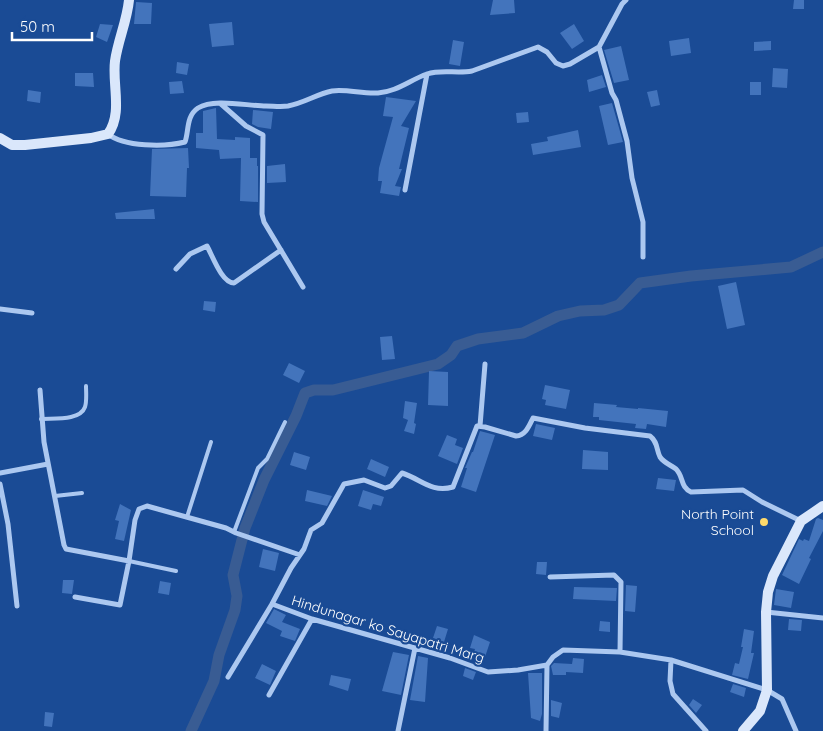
<svg xmlns="http://www.w3.org/2000/svg" width="823" height="731" font-family="Quicksand,sans-serif">
  <style>
    .lines { fill: none; stroke-linecap: round; stroke-linejoin: round }
    .canal { stroke: #395c93; stroke-width: 11 }
    .building { fill: #4374bc }
    .lane { stroke: #acc8f0; stroke-width: 4 }
    .street { stroke: #acc8f0; stroke-width: 5 }
    .secondary { stroke: #dae7fb; stroke-width: 10 }
    .poi-dot { fill: #ffda6b; stroke: #1a4b95; stroke-width: 2 }
    .labels { text-anchor: middle; stroke-width: 4.5; stroke-linejoin: round; paint-order: stroke }
    .poi-label { font-size: 14px; fill: #fff; stroke: #1a4b95; text-anchor: end }
    .street-label { font-size: 14px; fill: #fff; stroke: #1a4b95 }
  </style>
  <rect width="100%" height="100%" fill="#1a4b95"/>
  <g class="lines">
    <path class="canal" d="M191,731L214,681L219,655L235,610L237,596L233,575L245,528L264,480L296,416L305,393L314,390H333L438,364L451,355L457,346L478,339L523,333L558,316L580,311L604,310L619,305L640,283L691,276L791,267L823,252"/>
  </g>
  <path class="building" d="M493,0H514L515,13L490,15Z
    M794,0H804V9H793Z
    M136,2L152,3L151,24H134Z
    M232,22L234,45L212,47L209,24Z
    M100,24L113,25L107,42L96,37Z
    M574,24L584,41L572,49L560,33Z
    M689,38L691,53L671,56L669,41Z
    M453,40L464,42L460,66L449,64Z
    M771,41V50L754,51V42Z
    M621,46L629,80L614,83L604,50Z
    M177,62L189,64L187,75L176,73Z
    M773,68L788,69L787,88L772,87Z
    M75,73H93L94,87L75,86Z
    M602,75L606,87L589,92L587,80Z
    M182,81L184,93L170,94L169,82Z
    M750,82H761V95H750Z
    M28,90L41,92L40,103L27,101Z
    M657,90L660,105L651,107L647,92Z
    M386,97L416,101L401,126L409,128L399,169H402L395,186L401,187L399,196L380,193L382,181H378L379,168L393,117L383,116Z
    M612,103L623,142L608,145L599,106Z
    M216,108L217,139L235,140V137L250,138V158H257V166H258V202L240,201L241,158L220,159L219,150L196,148V133H203V111Z
    M253,110L273,112L271,129L258,127L252,124Z
    M528,112L529,122L517,123L516,113Z
    M578,130L581,147L533,155L531,144L548,141L547,137Z
    M188,148L189,168H187L186,197L150,196L152,149Z
    M285,164L286,182L267,183V166Z
    M154,209L155,219H116L115,213Z
    M736,282L745,325L727,329L718,286Z
    M204,301L216,302L215,312L203,310Z
    M392,336L395,359L382,360L380,337Z
    M289,363L305,371L299,383L283,375Z
    M429,371L448,372V406L428,405Z
    M545,385L570,390L566,409L545,405L546,400L542,399Z
    M405,401L417,403L414,423L416,424L414,434L404,431L408,420L403,418Z
    M594,403L617,405L616,407L638,409V408L668,411L666,427L647,424L646,429L635,428L636,424L599,420V417H593Z
    M536,424L555,428L552,440L533,436Z
    M480,431L495,435L476,492L461,487L467,468H465L472,452H473Z
    M447,435L457,439L455,445L463,448L457,464L438,456Z
    M583,450L608,452V470L582,469Z
    M294,452L310,457L306,470L290,465Z
    M371,459L389,467L385,477L367,469Z
    M658,478L676,480L674,491L656,489Z
    M307,490L332,496L327,506L305,501Z
    M363,490L384,497L381,506L373,504L371,510L358,506Z
    M120,504L131,510L124,541L115,539L119,521L115,520Z
    M818,518L823,520V531L809,558L811,559L799,584L782,575L799,539L803,541L804,539L809,541L816,519Z
    M263,549L279,553L275,571L259,567Z
    M537,562H547L546,575L536,574Z
    M63,580H74L72,594L62,593Z
    M160,581L171,583L169,595L158,593Z
    M626,585L637,586L635,612L625,611Z
    M574,587L617,588L616,601L573,599Z
    M776,589L794,592L791,608L774,605Z
    M274,609L286,615L282,622L300,629L295,641L280,636L282,631L266,623Z
    M789,619L802,620L801,631L788,630Z
    M600,621L610,622V632L599,631Z
    M437,626L448,629L444,642L433,638Z
    M744,629L754,631L751,653H754L748,679L732,675L735,663L739,664L743,647H741Z
    M474,635L490,642L484,660L473,656L475,649L470,648Z
    M393,652L409,655L401,695L382,691Z
    M418,656L428,658L425,702L410,700Z
    M573,658L584,659L583,673L566,672V675H553L551,666L554,663L572,664Z
    M262,664L276,671L270,685L255,678Z
    M465,668L476,672L473,680L463,676Z
    M528,673H542V714L540,721L531,718Z
    M331,675L351,679L348,691L329,685Z
    M733,684L746,688L744,697L730,692Z
    M693,699L702,705L696,713L689,705Z
    M551,700L562,703L559,718L551,716Z
    M45,712L54,713L52,727L44,726Z"/>
  <g class="lines">
    <path class="lane" d="M41,419C54,418 80,421 85,407C87,401 86,392 86,386
      M55,496L82,493
      M187,517L211,442
      M234,532L258,468L267,459L285,422
      M129,561L176,571"/>
    <path class="street" d="M599,47L612,93L616,100L627,141L632,178L643,222V257
      M221,104L246,126L263,135L262,214L264,222L303,287
      M108,134C124,147 165,147 185,142C189,131 186,116 198,108C214,98 247,106 266,106C273,106 281,107 288,106C304,103 317,94 332,91C347,89 362,94 378,93C396,92 410,80 427,74C442,69 457,74 472,71L538,47L547,52L556,63L563,66L570,64L599,47L622,4L626,0
      M405,190L427,74
      M176,269L190,254L207,246C213,257 222,283 234,283L281,250
      M0,309L32,313
      M40,390L44,442L64,545L66,549L129,561L135,520L139,509L147,506L226,528L236,533L300,555
      M480,426L485,364
      M0,473L48,464
      M0,484L8,524L17,606
      M550,577L614,575L621,582L620,652
      M75,597L120,605L129,561
      M272,604L291,568L304,549L311,530L322,523L344,484L364,480L385,488L391,486L402,473C421,479 431,493 453,487L477,426L485,427L516,436C526,435 529,426 533,418L585,428L650,436C658,442 656,449 660,457C664,463 671,465 676,469C684,477 680,487 691,492L743,490L762,502L801,521
      M766,612L823,618
      M671,660L670,681L673,694L706,731
      M547,665L553,657L563,650L620,652L671,660L767,690L782,699L796,731
      M228,677L272,604L312,619L450,658L488,672L518,670L547,665L546,731
      M269,695L312,619
      M398,731L415,648"/>
    <path class="secondary" d="M0,138L12,145H25L91,138L108,134C123,113 112,85 115,61C118,40 127,21 129,0
      M743,731L760,711L767,690L766,612L768,592L773,576L801,521L823,506"/>
  </g>
  <circle class="poi-dot" cx="764" cy="522" r="5"/>
  <g class="labels">
    <g class="poi-label">
      <text x="754" y="519">North Point<tspan x="754" dy="16">School</tspan></text>
    </g>
    <g class="street-label">
      <text transform="translate(388 629) rotate(17)" y="5">Hindunagar ko Sayapatri Marg</text>
    </g>
  </g>
  <path d="M12 32v8h80v-8" fill="none" stroke="#ffffff" stroke-width="2.5"/>
  <text x="20" y="32" font-size="15" fill="#ffffff" stroke="#1a4b95" stroke-width="4" paint-order="stroke">50 m</text>
</svg>
